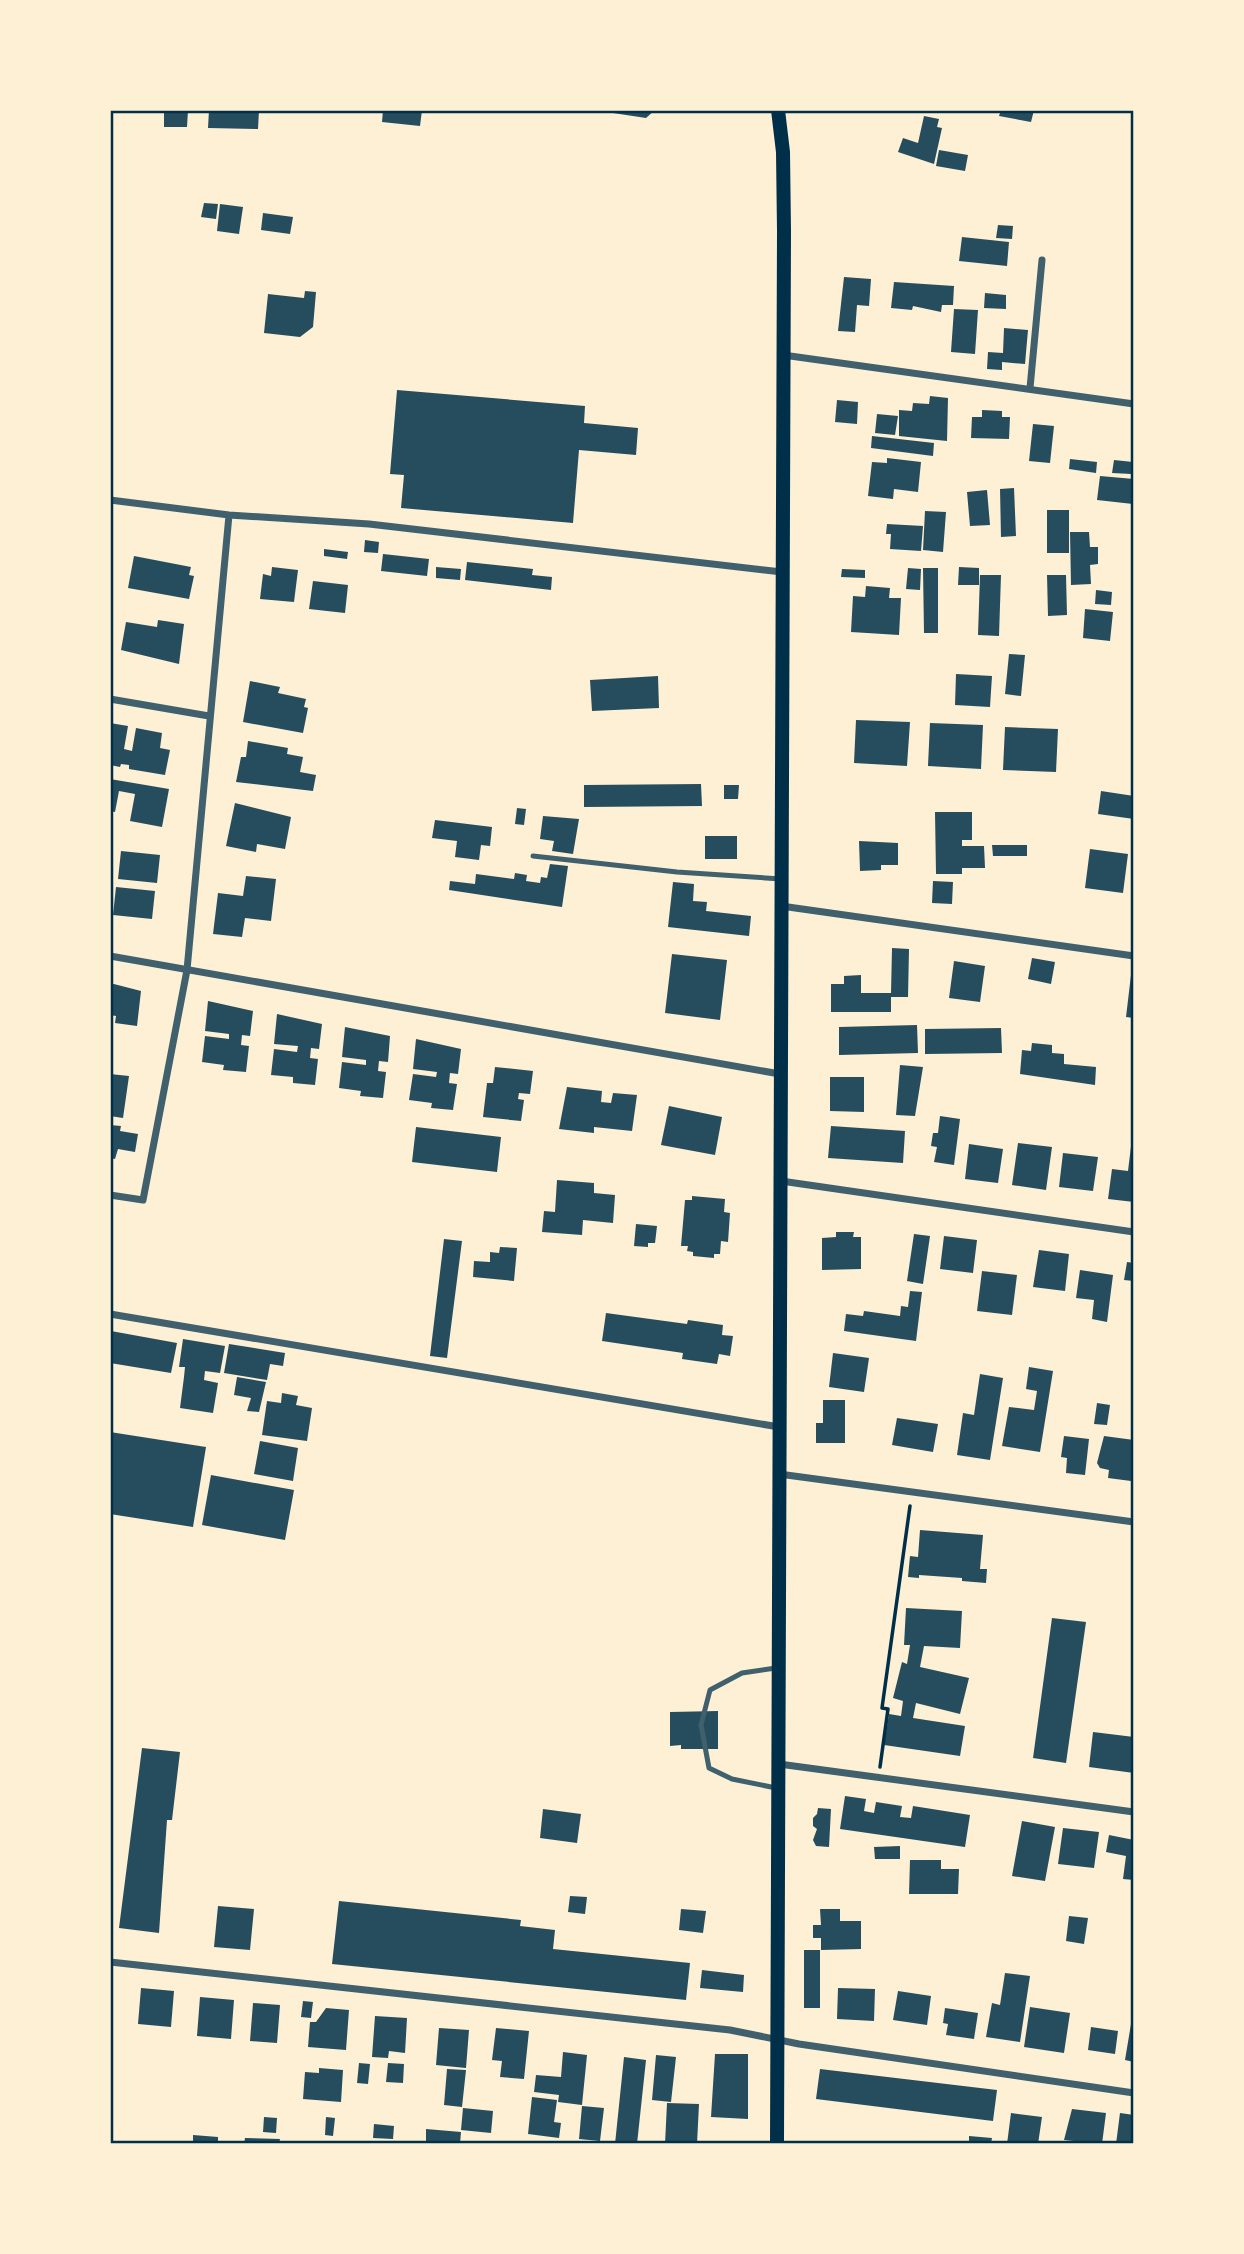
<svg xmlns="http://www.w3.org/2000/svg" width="1244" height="2254" font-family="'PT Serif',serif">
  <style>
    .building { fill: #264d5e }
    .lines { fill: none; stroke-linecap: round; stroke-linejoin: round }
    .path { stroke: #003049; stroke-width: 3.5 }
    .service { stroke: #3f606c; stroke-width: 5 }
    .minor { stroke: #3f606c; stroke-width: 7 }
    .secondary { stroke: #003049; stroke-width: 14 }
    .neatline { fill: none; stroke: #003049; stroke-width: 2.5 }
  </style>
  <rect width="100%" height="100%" fill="#fdf0d5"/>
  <path class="building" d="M164,110H188L187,127H164Z
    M209,110H259L258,129L208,128Z
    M383,110H422L420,126L382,122Z
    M593,110H655L646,118Z
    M1001,110H1034L1031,122L999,116Z
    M924,116L939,119L937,127L942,128L934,164L898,152L903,138L918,143Z
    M939,150L968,155L965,171L936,166Z
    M204,203L218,204L216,219L201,217Z
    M220,204L243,207L239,234L217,231Z
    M263,213L293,217L290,234L261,230Z
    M998,225L1013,226L1012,239L996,238Z
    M962,237L1009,242L1007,266L959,261Z
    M844,277L871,279L869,306L857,305L855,332L838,331Z
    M894,282L954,286L953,305H942L941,312L913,306L912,310L891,308Z
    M305,291L316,292L313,327L300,337L264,333L268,294L304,298Z
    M985,293L1006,295V309L984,308Z
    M954,309L978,310L975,354L951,352Z
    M1004,328L1028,330L1025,364L1002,362V370L987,369L988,352L1003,353Z
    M397,390L585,406L584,423L638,428L636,455L579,450L573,523L401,508L404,475L390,474Z
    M930,396L948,398L947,441L899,436V410L912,411L913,403L929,404Z
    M837,400L858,402L857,424L835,422Z
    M982,410L1002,411V417H1010L1009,439L971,438L972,417H982Z
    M877,414L898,416L895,435L875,433Z
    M1033,424L1054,426L1050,463L1029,461Z
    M872,436L934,443L933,456L871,448Z
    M887,458L921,462L918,492L894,489L893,499L868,496L872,462L887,463Z
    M1070,459L1097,462L1096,473L1069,469Z
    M1114,460L1133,462L1131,474L1112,473Z
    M1100,476L1134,479L1133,504L1097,500Z
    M1014,488L1016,536L1001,537L1000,489Z
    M987,490L990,525L970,526L967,492Z
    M1047,510H1069V553H1047Z
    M925,511L946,512L943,552L923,550Z
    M887,524L923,526L921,551L890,549L891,534H886Z
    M1070,532H1089L1090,547H1098V564L1090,565L1091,584L1071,585Z
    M365,540L379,542L378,553L364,552Z
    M324,549L348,552L347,559L324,556Z
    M383,554L429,559L427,576L381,571Z
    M134,556L191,567L189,575L194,576L189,599L128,588Z
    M467,562L533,569L532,575L552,577L551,590L465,580Z
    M272,567L298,570L294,602L260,599L263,574L271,576Z
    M436,567L461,569L460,580L436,578Z
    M959,567L979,568V585H958Z
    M908,568L921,569L920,590L906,589Z
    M923,568H938V633H924Z
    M842,569L865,570V578L841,577Z
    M980,575H1001L999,636L978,635Z
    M1047,575H1066L1067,615L1048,616Z
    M313,581L348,585L345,613L309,609Z
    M866,586L890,588L889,598H901L899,635L851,632L853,596L865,597Z
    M1096,590L1112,592L1111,605L1095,604Z
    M1085,609L1113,612L1110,641L1083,638Z
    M158,620L184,624L179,664L121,650L126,622L157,627Z
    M1009,654L1025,655L1021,696L1005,694Z
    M956,674L992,676L990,707L955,705Z
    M658,676L659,708L592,711L590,680Z
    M250,681L280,687L278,693L306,699L304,707L308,708L303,733L243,722Z
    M856,720L910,722L907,766L854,763Z
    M110,723L128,726L124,749L132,751L136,728L162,733L160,748L170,750L165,775L129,769V765L121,764L120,767L110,765Z
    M930,723L983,725L981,769L928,766Z
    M1005,727L1058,729L1056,772L1003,770Z
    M248,741L288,748L287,754L303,757L300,772L316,775L313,791L236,782L241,757H246Z
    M110,779L169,789L162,827L130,821L135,794L119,791L115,812L110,811Z
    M701,784L702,806L584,807V785Z
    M724,785H739L738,799H724Z
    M1101,791L1134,796V819L1098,814Z
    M235,803L291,817L285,849L257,844L256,852L226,846Z
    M517,808L526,809L524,825L515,824Z
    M935,812H972V840H962V846H984L985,868H962V874H936Z
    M543,816L579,819L573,854L552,851L554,841L540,839Z
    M435,820L492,827L490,846L481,845L479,860L455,857L457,841L432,838Z
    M705,836H737V859H705Z
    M859,841L898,843V865H881V870L860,871Z
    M992,845H1027V856H993Z
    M1090,849L1128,854L1123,893L1085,888Z
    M121,851L160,855L157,883L118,879Z
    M550,864L568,866L562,907L449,890L450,881L475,884L476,874L514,879L515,873L527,875L526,881L540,883L541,877L547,878Z
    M246,876L276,879L271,921L245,918L242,937L213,934L218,893L243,896Z
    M933,881L953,882L952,904L932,903Z
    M673,882L694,884L693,901L707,902L706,911L751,916L749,936L668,927Z
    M116,887L155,891L152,919L113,915Z
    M892,948L909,949L908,997H891V1012H831V984H844V976L861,975V993H891Z
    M672,954L727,960L720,1020L665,1013Z
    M1032,958L1055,962L1051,984L1028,979Z
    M954,961L985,966L980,1002L949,998Z
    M1131,975H1134V1018L1126,1017Z
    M110,983L141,991L137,1026L115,1023L116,1016L110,1015Z
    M208,1001L253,1011L250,1036L242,1035L241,1045L249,1046L246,1072L223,1070L224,1065L202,1062L205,1036L229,1039V1034L205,1031Z
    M277,1014L322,1024L319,1049L311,1048L310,1058L318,1059L315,1085L293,1083V1077L271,1075L274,1049L297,1052L298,1046L274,1044Z
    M917,1025L918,1053L839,1055V1027Z
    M345,1027L390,1036L388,1062L379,1061L378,1071L386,1072L383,1098L360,1096L361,1091L339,1088L342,1062L366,1065V1060L342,1057Z
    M1001,1028L1002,1053L925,1054V1029Z
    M416,1039L461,1049L458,1074L450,1073L449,1083L457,1084L453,1110L431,1108L432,1103L409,1100L413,1074L436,1077L437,1072L413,1069Z
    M1032,1043L1052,1045V1053L1064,1054V1064L1096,1067L1095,1085L1020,1074L1022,1050L1031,1051Z
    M900,1065L923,1067L915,1116L896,1115Z
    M495,1067L533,1071L530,1094L519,1093L518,1099L524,1100L521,1121L483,1117L487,1083H493Z
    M110,1074L129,1076L123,1118L110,1116Z
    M830,1077H864V1112L830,1111Z
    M567,1087L602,1091L601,1102L611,1103L613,1093L637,1095L632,1131L594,1127V1133L559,1129Z
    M669,1106L722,1117L715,1155L661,1145Z
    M940,1116L960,1119L954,1165L934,1162L937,1147L931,1146L933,1133H938Z
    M110,1125L121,1126L120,1131L138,1134L135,1152L118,1149L115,1159L110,1158Z
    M831,1126L905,1131L903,1163L828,1158Z
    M416,1127L501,1137L497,1172L412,1162Z
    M1132,1138L1134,1202L1108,1199L1112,1169L1128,1171Z
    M1018,1143L1052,1147L1046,1190L1012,1185Z
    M969,1144L1003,1149L998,1183L965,1179Z
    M1063,1153L1098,1157L1093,1191L1059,1187Z
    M557,1180L594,1183V1193L615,1195L613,1223L583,1220L582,1235L542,1232L544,1211L555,1212Z
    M692,1196L725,1199L724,1212L730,1213L728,1242L721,1241L720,1254H714V1258L693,1256V1252L687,1251L688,1246H681L685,1200H692Z
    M636,1224L657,1226L655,1243H648V1247L634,1246Z
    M836,1232H854L853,1237H861V1269L822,1270V1238L836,1237Z
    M914,1234L930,1236L923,1284L907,1281Z
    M944,1236L977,1240L973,1273L940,1269Z
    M444,1239L462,1241L447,1358L430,1356Z
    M500,1247L517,1248L514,1281L473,1277L474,1261L490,1262V1252L499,1253Z
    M1039,1250L1069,1254L1065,1291L1033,1287Z
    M1127,1262L1134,1263V1281L1124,1280Z
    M1080,1270L1113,1275L1107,1322L1092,1319L1094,1300L1076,1298Z
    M982,1271L1017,1275L1012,1315L977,1311Z
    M910,1291L922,1292L916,1341L844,1331L846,1314L863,1316L864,1311L900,1316L901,1306L908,1307Z
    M606,1313L687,1324L688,1320L723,1325L722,1335L733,1336L730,1356L719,1354L717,1364L682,1359L683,1353L602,1341Z
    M111,1331L177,1343L171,1373L110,1363Z
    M183,1339L225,1346L220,1373L205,1371L204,1380L218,1383L213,1413L180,1408L184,1377L185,1367H179Z
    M229,1344L285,1353L283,1366L270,1364L267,1380L224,1373Z
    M833,1353L869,1358L864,1392L829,1387Z
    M1029,1367L1053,1371L1040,1452L1002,1446L1009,1407L1034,1410L1037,1391L1026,1389Z
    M980,1374L1003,1378L990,1460L957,1455L963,1413L974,1415Z
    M237,1377L266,1382L259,1412L247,1411L251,1398L234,1395Z
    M282,1393L298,1396L296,1405L312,1408L307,1441L262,1435L267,1401L281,1403Z
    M823,1400H845V1443H816V1423H823Z
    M1097,1403L1110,1405L1107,1425L1094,1424Z
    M897,1418L938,1424L933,1452L892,1445Z
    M110,1432L206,1447L193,1527L110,1514Z
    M1064,1436L1089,1439L1085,1475L1066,1473L1067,1458L1061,1457Z
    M1104,1436L1134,1440L1131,1481L1108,1478L1109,1470L1100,1468L1097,1463Z
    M260,1441L298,1448L293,1481L254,1474Z
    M211,1475L294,1490L285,1540L202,1525Z
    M920,1530L983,1535L980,1569H987L986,1583L962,1581V1578L919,1575V1578L908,1577L910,1556L918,1557Z
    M906,1608L962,1611L960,1648L924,1646L920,1667L969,1678L960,1714L916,1703L913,1718L965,1726L960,1756L884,1745L889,1714L901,1716L903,1701L893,1698L902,1662L907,1664L910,1645H904Z
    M1052,1618L1086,1622L1066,1763L1033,1758Z
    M718,1711V1749H681V1745L670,1746V1712Z
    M1093,1732L1134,1737V1773L1089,1767Z
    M142,1748L180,1752L172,1820H167L159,1933L119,1928Z
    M845,1796L866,1799L864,1811L874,1813L876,1802L902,1806L900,1817L911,1818L913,1806L970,1815L965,1847L840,1829Z
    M818,1808L831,1809L829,1847L816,1846L813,1840L817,1829L813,1826V1818L817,1814Z
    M543,1809L581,1814L577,1843L540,1838Z
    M1022,1821L1055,1827L1045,1881L1012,1876Z
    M1063,1828L1099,1832L1094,1868L1058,1864Z
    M1109,1835L1134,1840V1880L1123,1879L1126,1856L1106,1852Z
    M900,1846V1859H875L874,1847Z
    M910,1860H941V1869H959L958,1894H909Z
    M570,1896L587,1897L585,1914L568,1912Z
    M339,1901L521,1920L520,1926L555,1930L553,1949L690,1963L686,2000L332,1964Z
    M218,1906L254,1909L250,1950L214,1947Z
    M681,1909L706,1911L703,1933L679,1930Z
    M820,1909H840V1921H861V1949L821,1950V1938H813V1925H821Z
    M1069,1916L1088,1918L1084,1944L1066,1941Z
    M804,1950H820V2008H804Z
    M702,1970L744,1975L743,1992L700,1988Z
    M1005,1973L1030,1976L1020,2042L986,2037L992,2003L1000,2005Z
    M141,1988L174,1991L171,2027L138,2024Z
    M838,1988L875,1989L874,2021L837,2019Z
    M898,1991L931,1996L927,2025L893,2020Z
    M200,1997L234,2000L231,2039L197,2036Z
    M303,2001L313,2002L311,2018L301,2017Z
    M253,2003L280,2005L277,2043L250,2041Z
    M1030,2007L1070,2013L1064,2053L1024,2047Z
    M326,2008L349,2010L346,2050L308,2047L310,2022H316Z
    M945,2008L978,2013L974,2039L946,2035L948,2024L943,2023Z
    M375,2016L407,2018L405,2053L389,2051L388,2058L372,2057Z
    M1131,2024H1134V2062L1125,2060Z
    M1091,2027L1118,2031L1115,2054L1088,2050Z
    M439,2028L469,2030L466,2068L436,2065Z
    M496,2028L529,2031L524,2079L500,2077L502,2061L492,2060Z
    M563,2052L587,2055L582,2105L558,2102L559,2095L534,2092L536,2075L561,2077Z
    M715,2054H748V2119L711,2117Z
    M656,2055L676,2057L671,2102L652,2100Z
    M624,2057L646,2060L637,2144H615Z
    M359,2063L370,2064L368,2084L357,2083Z
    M388,2063L404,2064L403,2083L386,2082Z
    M319,2068L343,2070L341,2102L303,2099L305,2072L319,2073Z
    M447,2069L466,2070L462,2107L444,2105Z
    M820,2069L997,2090L993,2121L816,2099Z
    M532,2097L557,2100L554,2122L561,2123L559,2138L528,2134Z
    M667,2103L699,2104L697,2144H665Z
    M582,2106L604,2108L600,2141L579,2139Z
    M463,2108L493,2111L491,2133L461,2130Z
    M1072,2109L1106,2113L1102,2144L1064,2140Z
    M1011,2113L1042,2117L1038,2144H1007Z
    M1120,2113L1134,2115V2144H1116Z
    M264,2117L277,2118L276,2133L263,2132Z
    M326,2117L335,2118L333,2136L325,2135Z
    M374,2124L394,2126L393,2139L373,2138Z
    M426,2129L461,2132L460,2144L426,2141Z
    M193,2135L218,2137V2144H193Z
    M969,2136L992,2138L991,2144H969Z
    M245,2138L280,2139L279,2144H244Z"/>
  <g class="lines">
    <path class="path" d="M880,1767L888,1709L882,1708L910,1506"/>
    <path class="service" d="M533,856L677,872L781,879
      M776,1668L742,1673L710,1690L701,1725L709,1768L732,1779L776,1788"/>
    <path class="minor" d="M783,355L1134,404
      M1030,388L1042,260
      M110,500L229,515L369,524L782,572
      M110,699L209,716
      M781,906L1134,956
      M110,956L780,1074
      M781,1181L1134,1232
      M110,1195L143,1200L187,970L229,515
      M110,1314L779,1427
      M779,1474L1134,1522
      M779,1764L1134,1812
      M110,1962L730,2030L799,2044L1134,2093"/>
    <path class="secondary" d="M777,2144L784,231L783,152L778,110"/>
  </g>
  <rect width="1244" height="2254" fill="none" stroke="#fdf0d5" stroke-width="224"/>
  <rect x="112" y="112" width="1020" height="2030" class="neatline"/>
</svg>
